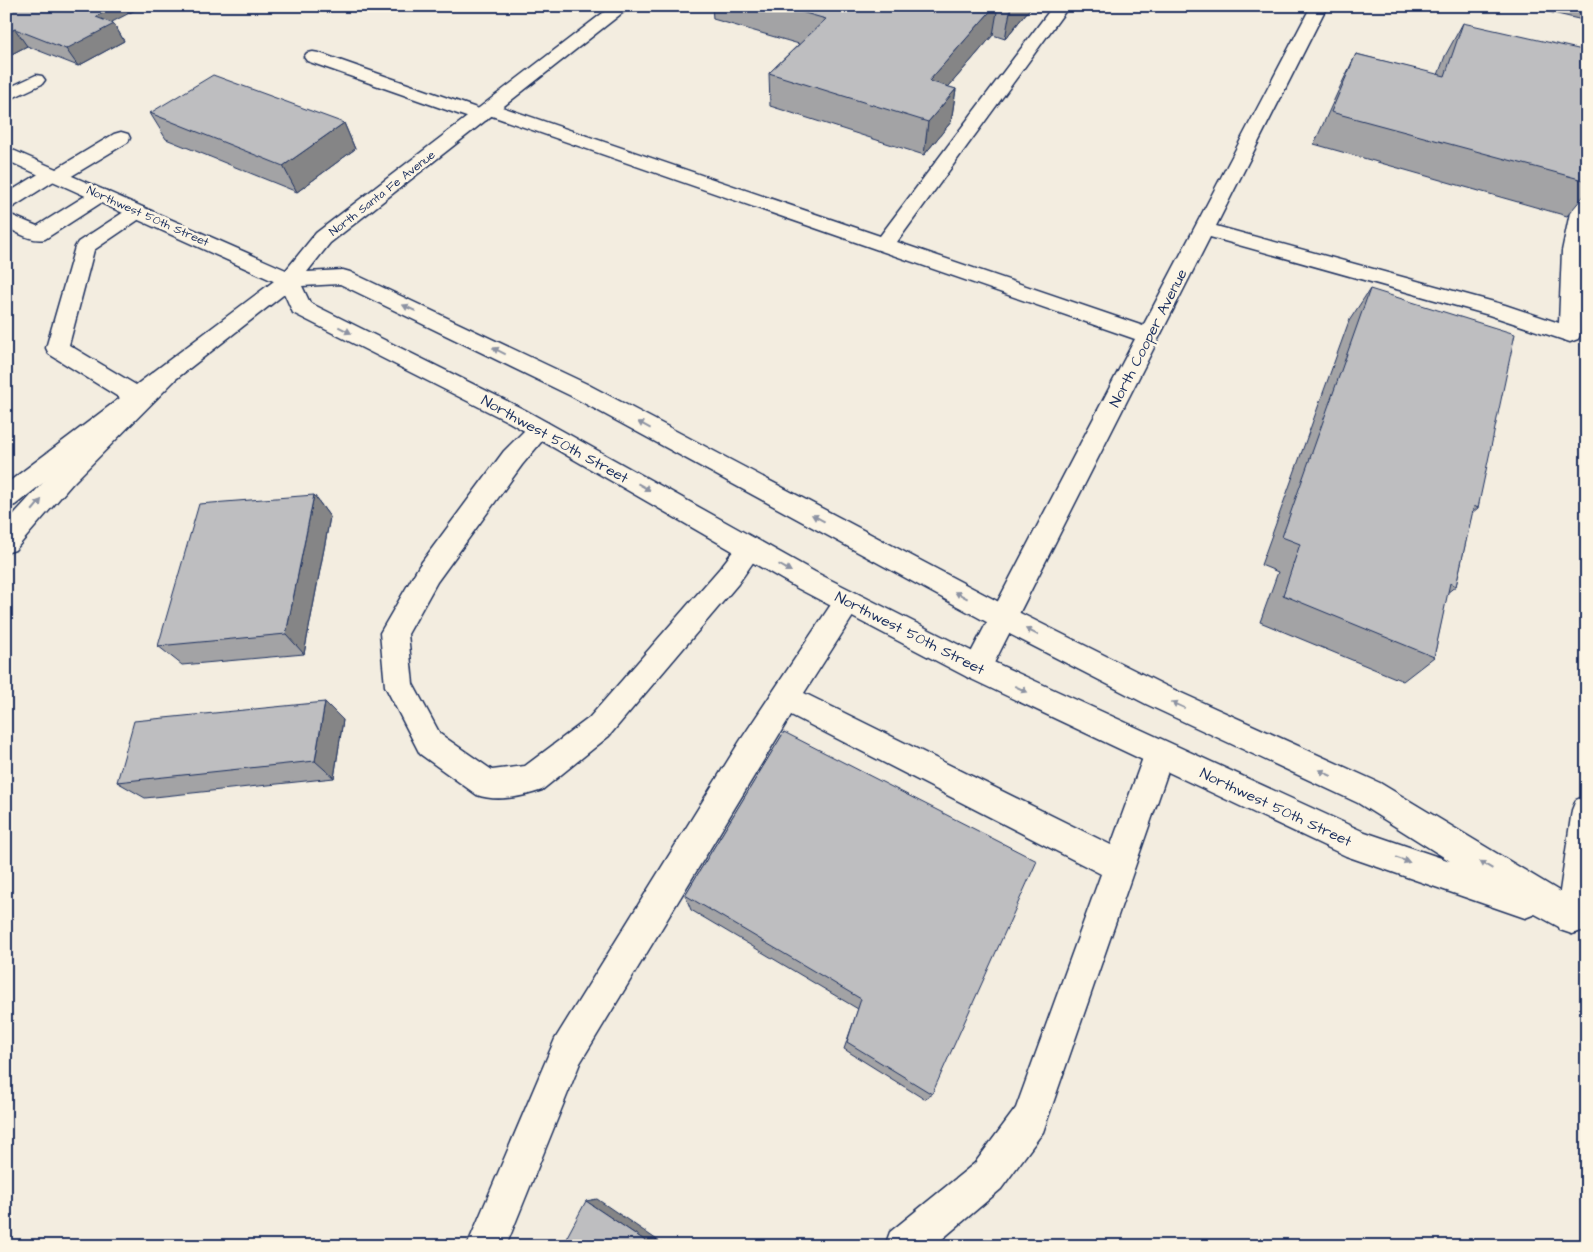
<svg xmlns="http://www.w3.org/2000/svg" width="1593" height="1252" font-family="'Architects Daughter',sans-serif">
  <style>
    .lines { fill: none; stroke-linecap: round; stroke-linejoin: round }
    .minor-casing { stroke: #1b2f5e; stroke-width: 3 }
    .major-casing { stroke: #1b2f5e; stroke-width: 3 }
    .highway-casing { stroke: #1b2f5e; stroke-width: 3 }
    .minor { fill: #fcf5e5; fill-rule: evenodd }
    .major { fill: #fcf5e5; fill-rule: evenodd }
    .highway { fill: #fcf5e5; fill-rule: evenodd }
    .wall { fill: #a3a3a5; stroke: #1b2f5e }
    .shaded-wall { fill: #858586; stroke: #1b2f5e }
    .building { fill: #bebec0; stroke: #1b2f5e }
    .oneway { fill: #8c92a2 }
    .labels { text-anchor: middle; stroke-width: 5; stroke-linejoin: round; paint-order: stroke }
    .far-street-label { font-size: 12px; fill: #1b2f5e; stroke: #fcf5e5 }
    .street-label { font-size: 15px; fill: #1b2f5e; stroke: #fcf5e5 }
  </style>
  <rect width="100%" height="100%" fill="#f3ede0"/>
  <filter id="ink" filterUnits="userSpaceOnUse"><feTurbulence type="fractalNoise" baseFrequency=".02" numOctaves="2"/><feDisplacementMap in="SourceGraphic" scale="10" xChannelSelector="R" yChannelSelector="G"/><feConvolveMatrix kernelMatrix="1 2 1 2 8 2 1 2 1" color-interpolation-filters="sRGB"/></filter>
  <g filter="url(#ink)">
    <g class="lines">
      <g class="minor-casing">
        <path id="minor" d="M1053,6H1069L897,242L1143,326L1311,6H1327L1216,226L1505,305L1559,323L1562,251L1577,179L1580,175L1587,173V229L1582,251L1581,334L1578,339L1570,342L1489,315L1210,237L987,677L977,680L967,677L963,668L1135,339L489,115L487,120L481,121L475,120L307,61L304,57L307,53L313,52L319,53L482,110L484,105L490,104L496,105L880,236Z
          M36,75L42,76L45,80L42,84L6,101V89Z
          M121,132L128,134L130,138L128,142L65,180L54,181L13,207L6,209V194L45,170L56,169L114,134Z
          M100,189L107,191L110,195L107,199L45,239C31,242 19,233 6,227V213L37,226L93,191Z
          M137,206L144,208L147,212L144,216L94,250L69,345L136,385L282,275L289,273L296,275L300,280L296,285L15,505L6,508V484L120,398L49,354L46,348L75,247L78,242L130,208Z
          M540,420L548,423L552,429L522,465L437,582L408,634L413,684L440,734L492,770L525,766L589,718L720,568L741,541L750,537L759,541L763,548L738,584L609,736L542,790C523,797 496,802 477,795L420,754L385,686L380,633L419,566L504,451L532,423Z
          M848,591L858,594L862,602L804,693L1111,845L1148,744L1159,740L1170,744L1174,754L1043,1132L1001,1189L934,1246H885L890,1232L975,1163L1016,1108L1101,874L791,715L580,1063L506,1246H467L555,1039L740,741L838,594Z
          M1587,795V922L1584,930L1572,934L1560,930L1556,918L1572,810L1576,800Z"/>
      </g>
      <g class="major-casing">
        <path id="major" d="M612,6H631L330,243L307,272L343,270L350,272L587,384L1014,610L1166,686L1380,783L1584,906C1587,915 1587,921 1584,930L1572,934L1535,914L1525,918L1346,856L967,677L797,588L509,422L293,313L280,284L6,160V147L286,270L316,233ZM340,284L571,396L994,626L1146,704L1358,803L1450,861L1362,831L987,659L815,572L525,410L310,303L302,286Z"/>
      </g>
      <g class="highway-casing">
        <path id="highway" d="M166,367L174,369L177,375L174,381L72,484L15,550L6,553V524L15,513L74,449L158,369Z"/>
      </g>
      <use href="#minor" class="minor"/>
      <use href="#major" class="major"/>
      <use href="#highway" class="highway"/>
    </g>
    <path class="wall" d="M6,6L112,22L114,24L124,41L78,66L27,46L6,57Z
      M712,6H1032L1005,39L993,35L948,87L956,89L951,122L924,155L770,106L769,73L799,44L713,19Z
      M1523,6H1587V21Z
      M1463,23L1587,181V192L1567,216L1314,144L1340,87L1356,54L1438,75L1445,56Z
      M150,113L344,123L355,149L297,192L166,139Z
      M1370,289L1478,508L1472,513L1456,586L1447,593L1434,657L1403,681L1260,622L1278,572L1261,565L1349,321Z
      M314,495L330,517L304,654L182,665L158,646Z
      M325,702L343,720L334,778L145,798L117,782Z
      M784,732L932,1094L924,1099L844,1049L858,1009L691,910L685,895Z"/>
    <path class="shaded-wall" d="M100,6H143L112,22L113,24H114L124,41L78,66L66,49L96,17L97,8Z
      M995,6H998L993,35L925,114L929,81Z
      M1011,6H1032L1005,39Z
      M15,29L27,46L6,57V33Z
      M956,89L951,122L924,155L928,122Z
      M344,123L355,149L297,192L283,166Z
      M314,495L330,517L304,654L286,634Z
      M325,702L343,720L334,778L315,761Z
      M597,1199L666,1246H653L586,1201Z"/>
    <path class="building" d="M6,6H100L97,8L106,11L96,17L114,24L66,49L15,29L6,33Z
      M780,6H995L929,81L956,89L928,122L769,73L826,19Z
      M1463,23L1587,51V181L1331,112L1356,54L1445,76Z
      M213,75L344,123L283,166L150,113Z
      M1370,289L1515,334L1478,508L1474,506L1456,586L1450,583L1434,657L1283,595L1300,544L1282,537Z
      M314,495L286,634L158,646L199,504Z
      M325,702L315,761L117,782L134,721Z
      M784,732L1037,861L932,1094L847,1042L861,999L685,895Z
      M586,1201L653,1246H562Z"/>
    <defs><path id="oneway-solid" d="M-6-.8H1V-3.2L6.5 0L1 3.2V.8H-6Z" transform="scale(1.25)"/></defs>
    <g class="oneway">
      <use href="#oneway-solid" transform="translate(409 308) rotate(-155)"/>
      <use href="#oneway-solid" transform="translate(345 330) rotate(27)"/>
      <use href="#oneway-solid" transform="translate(499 351) rotate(-154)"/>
      <use href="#oneway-solid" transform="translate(644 425) rotate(-152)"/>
      <use href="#oneway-solid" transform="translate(644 487) rotate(29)"/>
      <use href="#oneway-solid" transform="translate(37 505) rotate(-50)"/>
      <use href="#oneway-solid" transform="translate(818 518) rotate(-152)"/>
      <use href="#oneway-solid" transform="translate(785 568) rotate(30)"/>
      <use href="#oneway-solid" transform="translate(961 595) rotate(-152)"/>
      <use href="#oneway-solid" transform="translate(1032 632) rotate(-153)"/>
      <use href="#oneway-solid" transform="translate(1021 689) rotate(25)"/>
      <use href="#oneway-solid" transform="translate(1178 705) rotate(-155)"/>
      <use href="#oneway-solid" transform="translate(1325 773) rotate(-155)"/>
      <use href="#oneway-solid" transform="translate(1403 860) rotate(19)"/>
      <use href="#oneway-solid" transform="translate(1486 865) rotate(-149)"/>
    </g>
  </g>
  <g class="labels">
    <g class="far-street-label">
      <text transform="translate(382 193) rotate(-38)" y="4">North Santa Fe Avenue</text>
      <text transform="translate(148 216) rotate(24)" y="4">Northwest 50th Street</text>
    </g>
    <g class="street-label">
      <text transform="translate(1148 338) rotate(-63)" y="5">North Cooper Avenue</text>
      <text transform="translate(555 439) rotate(29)" y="5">Northwest 50th Street</text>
      <text transform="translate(910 633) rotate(27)" y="5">Northwest 50th Street</text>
      <text transform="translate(1276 807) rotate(25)" y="5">Northwest 50th Street</text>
    </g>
  </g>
  <rect width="1593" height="1252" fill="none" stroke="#fcf5e5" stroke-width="25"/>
  <rect x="12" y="12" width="1568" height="1227" fill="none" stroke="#1b2f5e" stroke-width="2" filter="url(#ink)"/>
</svg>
